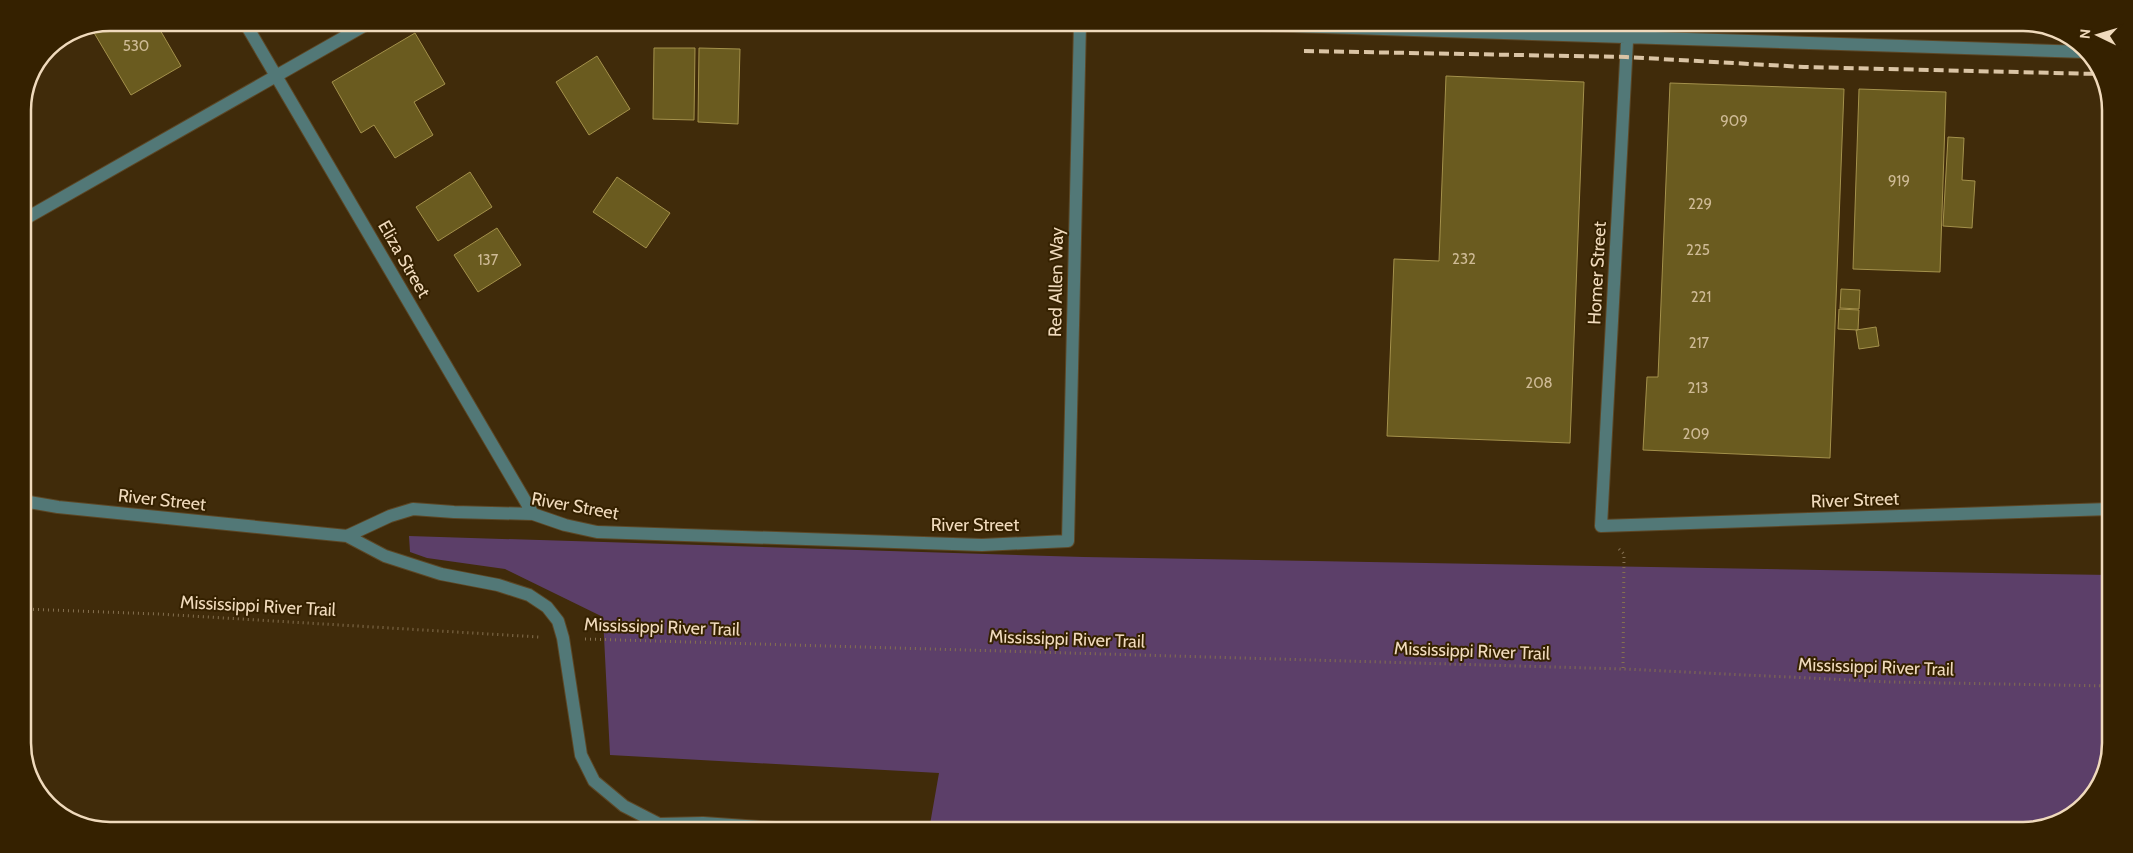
<svg xmlns="http://www.w3.org/2000/svg" width="2133" height="853" font-family="Cabin,sans-serif">
  <style>
    .green { fill: #5c3f69 }
    .building { fill: #6a5b1f; stroke: #a4914b }
    .lines { fill: none; stroke-linecap: round; stroke-linejoin: round }
    .minor-casing { stroke: #5c4726; stroke-width: 14 }
    .path { stroke: #857050; stroke-width: 3; stroke-dasharray: 1 4; stroke-linecap: butt }
    .minor { stroke: #527877; stroke-width: 12 }
    .rail { stroke: #dac4a5; stroke-width: 4; stroke-dasharray: 10 5; stroke-linecap: butt }
    .labels { text-anchor: middle; stroke-width: 4; stroke-linejoin: round; paint-order: stroke }
    .number-label { font-size: 15px; fill: #ceba95 }
    .street-label { font-size: 18px; fill: #f0dabc; stroke: #352100 }
    .rim { fill: none; stroke: #f0dabc; stroke-width: 2.5 }
  </style>
  <rect width="100%" height="100%" fill="#402b0a"/>
  <path class="green" d="M409,536L1084,557L2110,575V743L2104,776L2072,816L2023,830H929L939,773L610,755L603,617L505,569L427,558L410,552Z"/>
  <path class="building" d="M110,23H156L181,66L131,95L90,26Z
    M415,33L445,84L414,102L433,135L395,158L374,125L361,133L332,82Z
    M654,48H695L694,120L653,119Z
    M699,48L740,49L738,124L698,122Z
    M597,56L630,109L589,135L556,82Z
    M1446,76L1584,82L1570,443L1387,436L1394,259L1439,261Z
    M1670,83L1844,89L1830,458L1643,450L1647,377H1658Z
    M1859,89L1946,92L1940,272L1853,269Z
    M1948,137L1964,138L1962,180L1975,181L1972,228L1943,226Z
    M470,172L492,207L438,241L416,207Z
    M617,177L670,213L646,248L593,212Z
    M497,228L521,265L478,292L454,255Z
    M1841,289L1860,290L1859,309L1840,308Z
    M1839,309L1859,310L1858,330L1838,329Z
    M1876,327L1879,346L1859,349L1856,330Z"/>
  <g class="lines">
    <g class="minor-casing">
      <path id="minor" d="M245,23L533,514
        M1198,23L2086,52
        M1628,23L1601,526L2110,509
        M23,220L369,23
        M23,501L58,507L347,536L390,516L413,509L454,512L533,514L565,525L597,532L982,545L1068,541L1080,23
        M347,536L385,556L441,574L498,585L529,595L547,607L558,621L563,638L581,755L594,781L624,806L659,824L703,823L804,830"/>
    </g>
    <path class="path" d="M1619,549L1624,554L1623,669
      M23,609L158,614L539,637
      M585,639L1623,669L1891,682L2110,686"/>
    <use href="#minor" class="minor"/>
    <path class="rail" d="M1304,51L1626,57L1804,67L2099,74"/>
  </g>
  <g class="labels">
    <g class="number-label">
      <text x="136" y="51">530</text>
      <text x="1734" y="126">909</text>
      <text x="1899" y="186">919</text>
      <text x="1700" y="209">229</text>
      <text x="1698" y="255">225</text>
      <text x="1464" y="264">232</text>
      <text x="488" y="265">137</text>
      <text x="1701" y="302">221</text>
      <text x="1699" y="348">217</text>
      <text x="1539" y="388">208</text>
      <text x="1698" y="393">213</text>
      <text x="1696" y="439">209</text>
    </g>
    <g class="street-label">
      <text transform="translate(404 259) rotate(60)" y="6">Eliza Street</text>
      <text transform="translate(1597 273) rotate(-87)" y="6">Homer Street</text>
      <text transform="translate(1056 282) rotate(-89)" y="6">Red Allen Way</text>
      <text transform="translate(162 500) rotate(6)" y="6">River Street</text>
      <text transform="translate(1855 500) rotate(-2)" y="6">River Street</text>
      <text transform="translate(575 506) rotate(10)" y="6">River Street</text>
      <text x="975" y="531">River Street</text>
      <text transform="translate(258 606) rotate(3)" y="6">Mississippi River Trail</text>
      <text transform="translate(662 627) rotate(2)" y="6">Mississippi River Trail</text>
      <text transform="translate(1067 639) rotate(2)" y="6">Mississippi River Trail</text>
      <text transform="translate(1472 651) rotate(2)" y="6">Mississippi River Trail</text>
      <text transform="translate(1876 667) rotate(2)" y="6">Mississippi River Trail</text>
    </g>
  </g>
  <path d="M0 0H2133V853H0ZM110 31H2023A79 79 0 0 1 2102 110V743A79 79 0 0 1 2023 822H110A79 79 0 0 1 31 743V110A79 79 0 0 1 110 31Z" fill="#352100" fill-rule="evenodd"/>
  <path class="rim" d="M110 31H2023A79 79 0 0 1 2102 110V743A79 79 0 0 1 2023 822H110A79 79 0 0 1 31 743V110A79 79 0 0 1 110 31Z"/>
  <g transform="translate(2098 35) rotate(275)" stroke="#352100" stroke-width="4" paint-order="stroke">
  <path d="M0-4L9 19L0 12L-9 19Z" fill="#f0dabc"/>
  <text y="-8" font-size="14" font-weight="bold" text-anchor="middle" fill="#f0dabc">N</text>
  </g>
</svg>
